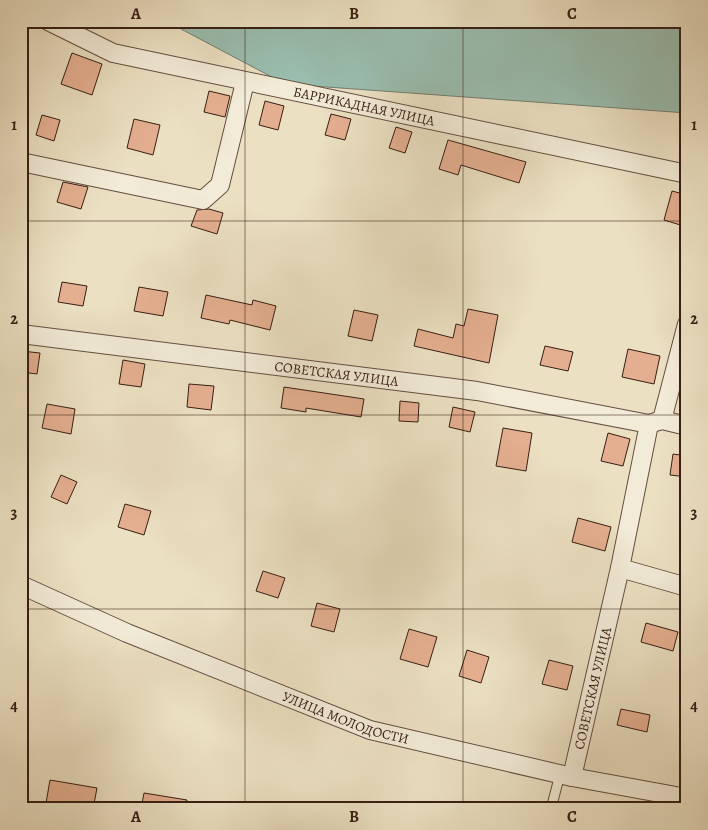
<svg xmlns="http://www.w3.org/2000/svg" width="708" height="830" font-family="Alegreya,serif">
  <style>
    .water { fill: #99bdae; stroke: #727d70 }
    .building { fill: #e4af90; stroke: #371e14 }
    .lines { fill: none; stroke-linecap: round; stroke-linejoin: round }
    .lane-casing { stroke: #644e40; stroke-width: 11 }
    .street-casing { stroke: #644e40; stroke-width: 20 }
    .lane { stroke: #f2ebd7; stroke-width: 9 }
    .street { stroke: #f2ebd7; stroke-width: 18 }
    .grid { fill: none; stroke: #371e14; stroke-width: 1; stroke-opacity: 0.55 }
    .labels { text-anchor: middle; stroke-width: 5; stroke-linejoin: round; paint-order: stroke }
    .street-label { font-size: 14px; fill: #371e14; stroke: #f2ebd7 }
    .neatline { fill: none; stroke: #371e14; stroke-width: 2 }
    .grid-label { font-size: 16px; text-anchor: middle; font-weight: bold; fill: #371e14 }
  </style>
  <rect width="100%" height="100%" fill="#ebe0c2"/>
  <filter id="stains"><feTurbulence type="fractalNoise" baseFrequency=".004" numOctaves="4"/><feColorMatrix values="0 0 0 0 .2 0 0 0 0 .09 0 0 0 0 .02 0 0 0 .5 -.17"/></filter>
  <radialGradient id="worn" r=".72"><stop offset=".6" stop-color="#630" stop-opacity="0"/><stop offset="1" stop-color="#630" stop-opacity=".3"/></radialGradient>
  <path class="water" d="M166,21H687V113L285,84Z"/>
  <path class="building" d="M72,53L102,64L92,95L61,84Z
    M209,91L230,96L225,117L204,112Z
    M265,101L284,106L278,130L259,125Z
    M331,114L351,119L345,140L325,135Z
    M42,115L60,120L54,141L36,135Z
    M134,119L160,125L153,155L127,148Z
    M396,127L412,132L405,153L389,148Z
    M448,140L526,162L519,183L461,165L458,175L439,169Z
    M63,182L88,187L81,209L57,202Z
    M672,191L687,195V227L664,220Z
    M209,209L223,213L217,234L191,226L197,210Z
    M62,282L87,286L83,306L58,302Z
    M139,287L168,292L163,316L134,311Z
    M206,295L252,305L253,300L276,306L270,330L230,320L229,324L201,318Z
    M468,309L498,315L489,363L414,346L418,329L453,338L456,324L464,326Z
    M354,310L378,315L372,341L348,336Z
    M545,346L573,352L568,371L540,365Z
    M628,349L660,356L654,384L622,377Z
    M21,351L40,353L37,374L21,372Z
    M123,360L145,364L141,387L119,384Z
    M189,384L214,386L211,410L187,407Z
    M284,387L364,399L361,417L306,408V412L281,408Z
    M400,401L419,403L418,422L399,421Z
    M47,404L75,409L71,434L42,428Z
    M453,407L475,412L470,432L449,427Z
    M503,428L532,433L526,471L496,466Z
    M608,433L630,439L623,466L601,461Z
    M673,454L687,456V477L670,475Z
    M61,475L77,482L67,504L51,497Z
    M125,504L151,511L144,535L118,527Z
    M578,518L611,527L605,551L572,542Z
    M263,571L285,578L278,598L256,591Z
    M317,603L340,609L334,632L311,626Z
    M646,623L678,632L673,651L641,642Z
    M409,629L437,637L428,667L400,659Z
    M467,650L489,657L481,683L459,676Z
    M549,660L573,666L567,690L542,684Z
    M621,709L650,715L647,732L617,725Z
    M50,780L97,788L93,809H45Z
    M144,793L187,800V809H141Z"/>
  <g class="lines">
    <g class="lane-casing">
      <path id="lane" d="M551,809L560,774"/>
    </g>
    <g class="street-casing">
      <g id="street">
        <path id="s1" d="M48,21L113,53L687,174"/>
        <path d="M21,162L203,200L220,185L245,82"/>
        <path id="s2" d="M21,334L477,391L649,424L662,420L687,426"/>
        <path d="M662,420L687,324"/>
        <path d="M620,568L687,587"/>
        <path id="s3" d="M21,585L127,633L370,730L572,777L687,798"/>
        <path id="s4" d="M572,777L620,568L649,424"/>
      </g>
    </g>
    <use href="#lane" class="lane"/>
    <use href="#street" class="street"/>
  </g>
  <path class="grid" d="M245,21V809M463,21V809M21,221H687M21,415H687M21,609H687"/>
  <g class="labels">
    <g class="street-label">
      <text dy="5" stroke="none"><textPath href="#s1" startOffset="329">БАРРИКАДНАЯ УЛИЦА</textPath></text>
      <text dy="5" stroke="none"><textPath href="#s2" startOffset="318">СОВЕТСКАЯ УЛИЦА</textPath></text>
      <text dy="5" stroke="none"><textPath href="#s4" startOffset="91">СОВЕТСКАЯ УЛИЦА</textPath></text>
      <text dy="5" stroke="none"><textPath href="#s3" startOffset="351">УЛИЦА МОЛОДОСТИ</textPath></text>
    </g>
  </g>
  <rect width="708" height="830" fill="none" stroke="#ebe0c2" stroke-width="55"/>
  <rect x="28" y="28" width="652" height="774" class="neatline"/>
  <g class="grid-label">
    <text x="136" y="19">A</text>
    <text x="354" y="19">B</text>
    <text x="572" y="19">C</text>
    <text x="14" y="130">1</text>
    <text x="694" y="130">1</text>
    <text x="14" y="324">2</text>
    <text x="694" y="324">2</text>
    <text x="14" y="518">3</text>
    <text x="694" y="518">3</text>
    <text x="14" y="711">4</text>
    <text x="694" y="711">4</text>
    <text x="136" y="822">A</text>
    <text x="354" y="822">B</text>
    <text x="572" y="822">C</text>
  </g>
  <rect width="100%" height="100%" filter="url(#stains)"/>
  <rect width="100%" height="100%" fill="url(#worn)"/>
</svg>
